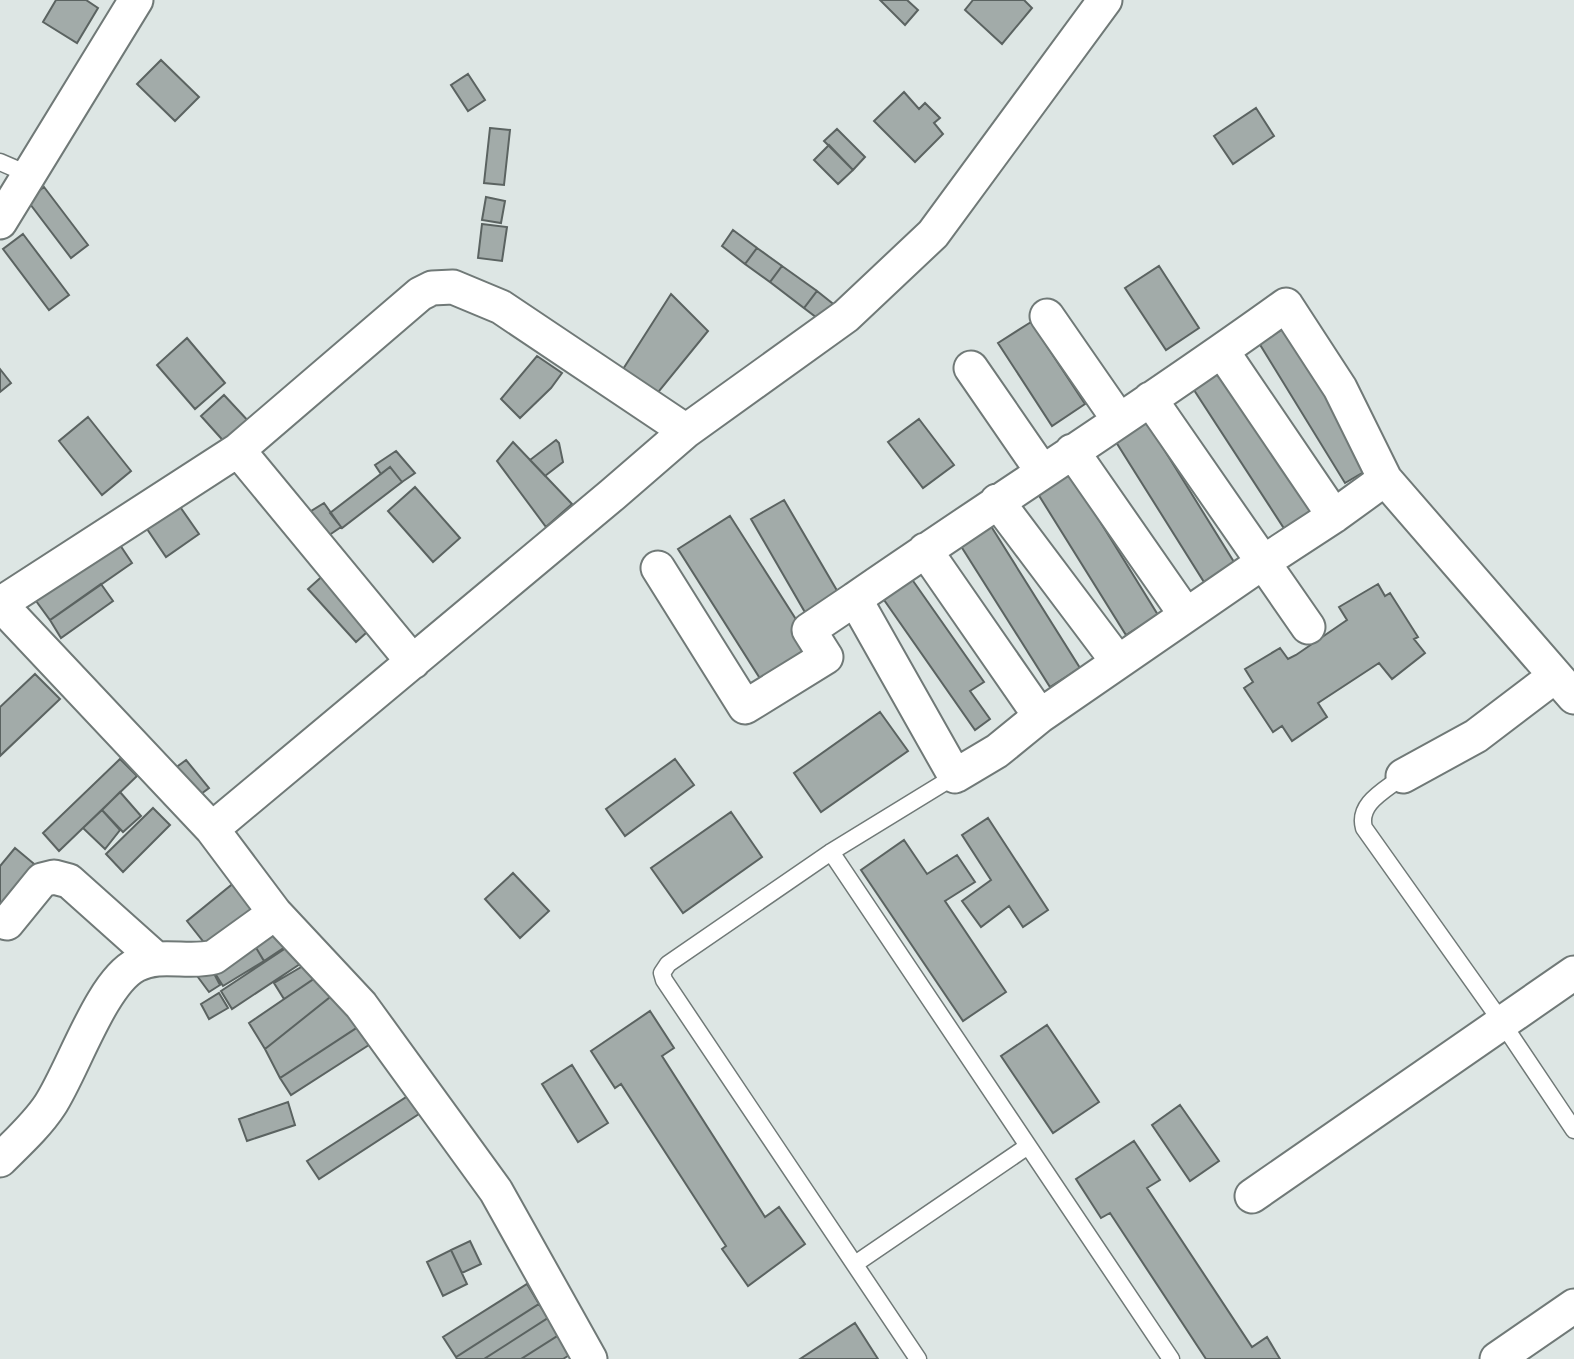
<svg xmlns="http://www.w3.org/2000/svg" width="1574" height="1359" font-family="Overpass,sans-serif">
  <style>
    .building { fill: #a2aba9; stroke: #5b6361; stroke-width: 2 }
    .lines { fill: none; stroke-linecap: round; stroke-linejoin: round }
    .service-casing { stroke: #707977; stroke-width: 19 }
    .minor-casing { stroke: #707977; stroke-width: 37 }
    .service { stroke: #fff; stroke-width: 16 }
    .minor { stroke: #fff; stroke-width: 33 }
  </style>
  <rect width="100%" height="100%" fill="#dde6e4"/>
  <path class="building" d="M56,0H86L98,8L77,43L43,22Z
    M880,0H907L918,10L905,25Z
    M973,0H1024L1032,8L1002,44L965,10Z
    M161,60L199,97L175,121L137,84Z
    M468,74L485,100L468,111L451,85Z
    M904,92L919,109L925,103L940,118L934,123L943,134L915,162L874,121Z
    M1256,108L1274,136L1233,164L1214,136Z
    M490,128L510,130L504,185L484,183Z
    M837,129L865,157L853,170L824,141Z
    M829,145L853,170L838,184L814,160Z
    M44,187L88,245L71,258L27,200Z
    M486,197L505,201L501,223L482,220Z
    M482,224L507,227L502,261L478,258Z
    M733,230L757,248L745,264L722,246Z
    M23,234L69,295L49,310L3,249Z
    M757,248L782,266L770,282L745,264Z
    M782,266L817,291L804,308L770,282Z
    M1159,266L1199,328L1166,350L1125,288Z
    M817,291L837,307L825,324L804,308Z
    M671,294L708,331L651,401L618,377Z
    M1031,322L1085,404L1052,426L998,343Z
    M1288,326L1374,466L1345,483L1259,343Z
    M187,338L225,383L195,409L157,365Z
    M537,356L562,373L551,388L520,418L501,399Z
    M0,369L11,383L0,392Z
    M1224,370L1317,513L1287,533L1194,390Z
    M224,395L251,424L228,446L201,416Z
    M88,417L131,471L102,495L59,441Z
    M919,419L954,465L923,488L888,442Z
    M1147,422L1234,562L1204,582L1116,442Z
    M556,440L559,443L563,462L545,476L530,460Z
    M513,442L572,504L546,527L497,461Z
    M396,451L415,473L402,482L390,467L381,474L375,465Z
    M390,467L402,482L342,528L330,513Z
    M1070,473L1158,615L1126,635L1038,494Z
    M415,487L460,538L433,562L388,511Z
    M784,500L839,594L806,614L751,519Z
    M176,501L199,534L166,557L143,523Z
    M324,503L341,527L322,540L303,516Z
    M730,516L813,646L761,680L678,549Z
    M989,523L1080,668L1050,687L959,543Z
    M114,536L132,563L50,620L31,594Z
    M328,571L376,624L356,642L308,589Z
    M911,578L984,682L970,691L990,719L975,730L882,597Z
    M101,584L113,601L61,638L50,620Z
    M1378,584L1385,596L1390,593L1418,637L1414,639L1425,653L1392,679L1379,663L1318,703L1327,717L1292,741L1282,726L1273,732L1244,688L1253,682L1245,669L1280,648L1288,659L1296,655L1347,620L1339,607Z
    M35,674L60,699L0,756V707Z
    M880,712L908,751L821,812L794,773Z
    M120,759L137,776L59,851L43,833Z
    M675,759L694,785L625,836L606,809Z
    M186,760L209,788L197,797L174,769Z
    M120,792L141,816L123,832L102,810Z
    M153,808L170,825L123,872L106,854Z
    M102,810L120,830L105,849L83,828Z
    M731,812L762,857L683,913L651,868Z
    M988,818L1048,910L1023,927L1009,906L981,927L962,901L991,880L962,835Z
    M904,840L927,874L957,855L975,882L945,901L1006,992L963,1021L861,870Z
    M15,848L39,868L0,908V866Z
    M513,873L549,911L520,938L485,899Z
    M235,882L259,911L210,950L187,921Z
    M279,924L291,943L264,961L252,941Z
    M252,941L264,961L223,986L211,967Z
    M289,946L300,964L232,1009L221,991Z
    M209,964L220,985L209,992L189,965Z
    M303,966L315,978L284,999L274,983Z
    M315,978L334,994L265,1049L249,1023Z
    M219,993L228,1008L209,1019L201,1004Z
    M334,994L361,1025L280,1078L265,1049Z
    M650,1011L674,1048L662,1056L765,1217L779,1207L805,1244L748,1286L722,1249L726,1246L621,1084L615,1088L591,1051Z
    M361,1025L372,1043L291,1095L280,1078Z
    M1047,1025L1099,1102L1053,1133L1001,1056Z
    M572,1065L608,1123L578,1142L542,1084Z
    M411,1094L422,1112L319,1179L307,1161Z
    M288,1102L295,1125L247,1141L239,1119Z
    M1180,1105L1219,1161L1190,1181L1152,1125Z
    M1134,1141L1160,1180L1147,1188L1252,1347L1267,1337L1280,1359H1206L1110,1213L1101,1218L1076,1179Z
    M470,1241L481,1264L462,1273L451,1250Z
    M451,1250L467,1284L443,1296L427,1262Z
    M527,1284L539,1304L456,1357L443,1337Z
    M539,1304L548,1318L484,1359H457L456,1357Z
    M548,1318L559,1335L521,1359H484Z
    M855,1323L878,1359H800Z
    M559,1335L571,1354L563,1359H521Z"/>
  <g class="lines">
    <g class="service-casing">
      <path id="service" d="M0,162L30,175
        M1403,776C1386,790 1357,803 1364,828L1501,1021L1574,1130
        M831,852L1171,1359
        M855,1264L1028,1146
        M918,1359L664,980L662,973L668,964L831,852L955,776"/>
    </g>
    <g class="minor-casing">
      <path id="minor" d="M0,222L136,0
        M1047,316L1119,420
        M1222,351L1334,516
        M971,368L1042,471
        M1150,399L1308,627
        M238,450L413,662
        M1072,451L1186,615
        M997,501L1118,662
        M925,550L1040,716
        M658,568L745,707L826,657L809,630L855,599L955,776L997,751L1040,716L1262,563L1334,516L1385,479
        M855,599C998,500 1145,407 1286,305L1340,388L1385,479L1574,697
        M0,604L212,829L275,913L361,1005L496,1191L590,1359
        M0,604L238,450L420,294L432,288L453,287L501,307L686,431
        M1403,776L1476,736L1555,676
        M212,829L612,495L686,431L846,316L933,234L1105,0
        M7,923L42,880L54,877L69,881L154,957
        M0,1160C17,1143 37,1125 50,1105C73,1070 101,983 136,965C161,952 188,964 214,957L275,913
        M1252,1196L1574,973
        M1497,1359L1574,1306"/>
    </g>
    <use href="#service" class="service"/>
    <use href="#minor" class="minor"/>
  </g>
</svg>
